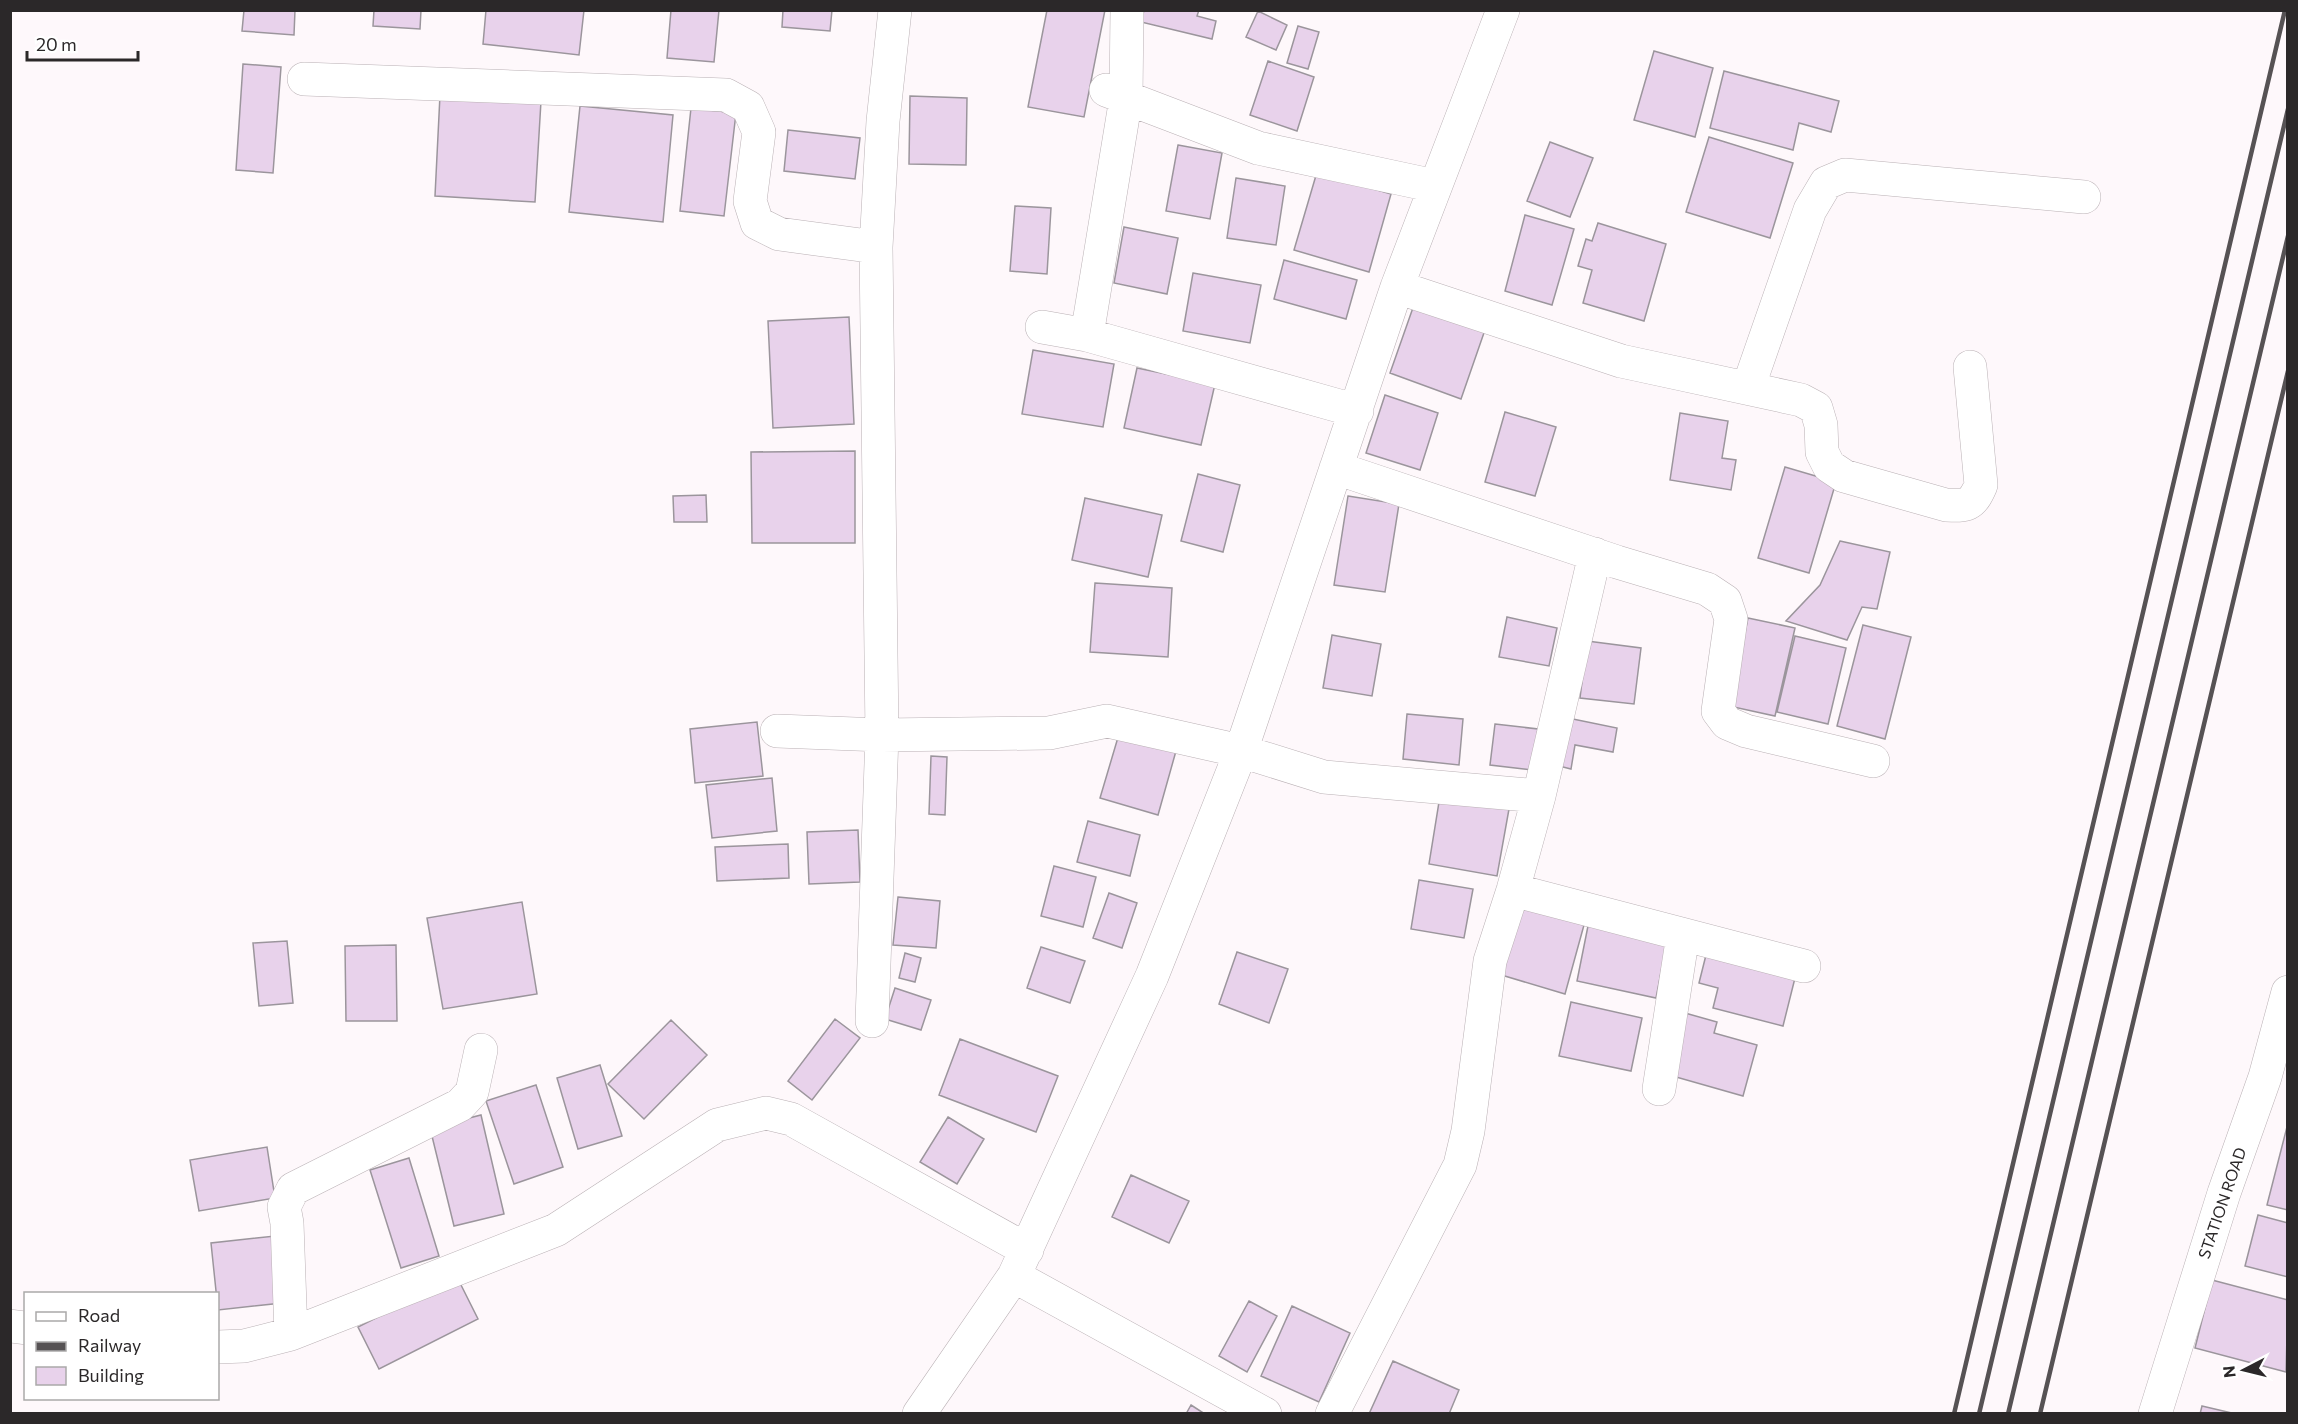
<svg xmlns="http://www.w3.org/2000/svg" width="2298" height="1424" font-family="Commissioner,sans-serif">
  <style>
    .building { fill: #e8d2eb; stroke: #9b959c; stroke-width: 1.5 }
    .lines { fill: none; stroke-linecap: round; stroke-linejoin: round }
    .minor-casing { stroke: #bab1b5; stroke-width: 34 }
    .minor { stroke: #fff; stroke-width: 33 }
    .rail { stroke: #565254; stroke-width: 4.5 }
    .labels { text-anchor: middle; stroke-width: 4.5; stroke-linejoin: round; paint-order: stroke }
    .street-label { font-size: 16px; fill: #2b2829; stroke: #fff }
  </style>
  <rect width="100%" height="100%" fill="#fef8fb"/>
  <path class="building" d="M244,10H295L294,35L242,31Z
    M374,10H421L420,29L373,26Z
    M486,10H584L579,55L483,44Z
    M671,10H719L714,62L667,58Z
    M783,10H832L830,31L782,27Z
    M1047,10H1105L1084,117L1028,107Z
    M1144,10H1199L1197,16L1216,21L1212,39L1141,22Z
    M1258,11L1287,25L1276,50L1246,37Z
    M1298,26L1319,32L1308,69L1287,63Z
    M1654,51L1713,68L1695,137L1634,120Z
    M1268,61L1314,77L1297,131L1250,115Z
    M243,64L281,67L273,173L236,170Z
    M1724,71L1839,101L1831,132L1799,123L1793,150L1710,128Z
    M440,95L541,101L535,202L435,196Z
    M910,96L967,98L966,165L909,164Z
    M580,106L673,115L663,222L569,212Z
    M691,108L736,113L724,216L680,211Z
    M788,130L860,138L855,179L784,171Z
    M1709,137L1793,163L1770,238L1686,212Z
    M1550,142L1593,158L1570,217L1527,201Z
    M1178,145L1222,153L1210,219L1166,211Z
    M1317,172L1391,194L1369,272L1294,250Z
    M1236,178L1285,186L1276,245L1227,238Z
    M1015,206L1051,208L1047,274L1010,271Z
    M1525,215L1574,229L1552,305L1505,291Z
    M1598,223L1666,244L1644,321L1583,303L1592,270L1578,266L1586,239L1592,241Z
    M1124,227L1178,238L1167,294L1114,283Z
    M1284,260L1357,280L1346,319L1274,299Z
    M1193,273L1261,285L1250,343L1183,331Z
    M1415,302L1486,327L1461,399L1390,373Z
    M849,317L854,424L773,428L768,321Z
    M1033,350L1114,364L1103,427L1022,414Z
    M1137,368L1215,384L1201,445L1124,428Z
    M1385,395L1438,413L1420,470L1366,453Z
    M1505,412L1556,427L1535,496L1485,482Z
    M1680,413L1728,421L1722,458L1736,460L1731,490L1670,480Z
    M855,451V543H752L751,452Z
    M1785,467L1836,482L1809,573L1758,558Z
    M1198,474L1240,485L1223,552L1181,541Z
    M706,495L707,522H674L673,496Z
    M1348,496L1399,504L1385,592L1334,585Z
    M1085,498L1162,515L1148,577L1072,560Z
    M1840,541L1890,552L1877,609L1862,607L1847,640L1786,621L1820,585Z
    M1095,583L1172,588L1168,657L1090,652Z
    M1507,617L1557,628L1549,666L1499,657Z
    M1748,618L1795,628L1775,716L1729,706Z
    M1863,625L1911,637L1885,739L1837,726Z
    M1332,635L1381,644L1372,696L1323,688Z
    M1795,636L1846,648L1828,724L1777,712Z
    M1587,641L1641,648L1634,704L1580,698Z
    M1407,714L1463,719L1459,765L1403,759Z
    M1568,718L1617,728L1613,752L1575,745L1571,769L1559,766Z
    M757,722L763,776L695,783L690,729Z
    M1495,724L1538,729L1532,770L1490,765Z
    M1119,734L1176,751L1158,815L1100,798Z
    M931,756L947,757L945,815L929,814Z
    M772,778L777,831L712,838L706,785Z
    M1440,796L1509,809L1497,876L1429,864Z
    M1088,821L1140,835L1130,876L1077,862Z
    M858,830L860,882L809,884L807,832Z
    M788,844L789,878L717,881L715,847Z
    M1054,866L1096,877L1083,927L1041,916Z
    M1419,880L1473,889L1464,938L1411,929Z
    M1109,893L1137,903L1122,948L1093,938Z
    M898,897L940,901L936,948L893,945Z
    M522,902L537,994L443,1009L427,918Z
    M1517,905L1584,925L1565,994L1498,974Z
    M1588,926L1667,943L1656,998L1577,981Z
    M287,941L293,1003L259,1006L253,943Z
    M396,945L397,1021H346L345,946Z
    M1041,947L1085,961L1070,1003L1027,988Z
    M1707,951L1796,974L1783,1026L1713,1008L1718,988L1699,983Z
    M1237,952L1288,969L1269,1023L1219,1004Z
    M905,953L921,958L915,982L899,978Z
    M895,988L931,1000L921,1030L885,1019Z
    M1571,1002L1642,1018L1631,1071L1559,1056Z
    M1685,1013L1717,1022L1714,1033L1757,1045L1743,1096L1669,1075Z
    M835,1019L860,1038L812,1100L788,1081Z
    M671,1020L707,1055L644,1119L608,1084Z
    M960,1039L1058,1076L1036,1132L939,1095Z
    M600,1065L622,1136L578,1149L557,1078Z
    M536,1085L563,1167L514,1184L486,1101Z
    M481,1115L504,1214L454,1226L430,1128Z
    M948,1117L984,1139L957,1184L920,1162Z
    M2288,1123V1210L2267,1205Z
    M267,1147L275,1198L199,1211L190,1160Z
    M409,1158L439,1256L401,1268L370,1170Z
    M1131,1175L1189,1201L1169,1243L1112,1217Z
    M2258,1215L2288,1223V1277L2245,1266Z
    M275,1236L282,1303L218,1310L211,1243Z
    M457,1277L478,1319L379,1369L358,1327Z
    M2212,1280L2288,1300L2286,1372L2195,1348Z
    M1249,1301L1277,1316L1247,1372L1219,1356Z
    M1292,1306L1350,1333L1319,1402L1261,1376Z
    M1393,1361L1459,1390L1449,1414H1369Z
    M1191,1405L1205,1414H1186Z
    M2202,1406L2236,1414H2200Z"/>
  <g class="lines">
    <g class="minor-casing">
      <path id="minor" d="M304,79L726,95L748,107L759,132L750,201L757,223L779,234L876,247
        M1106,90L1258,148L1435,186
        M1397,287L1621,361L1801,400L1816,408L1821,425L1822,452L1829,466L1844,476L1946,505C1967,506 1972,506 1981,485L1970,367
        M1042,327L1087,335L1357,411
        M1087,335L1126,98L1127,10
        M1748,388L1810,210L1826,183L1845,175L2084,197
        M1336,468L1617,562L1707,589L1725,601L1731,619L1718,711L1727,723L1746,731L1873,761
        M777,731L882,735L1049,733L1107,721L1241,751L1324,777L1539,796
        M1513,890L1804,966
        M872,1021L882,735L876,247L883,121L895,10
        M1659,1089L1683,935
        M1014,1276L1265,1414
        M10,1326L26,1328
        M291,1334L287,1223L284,1207L293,1189L460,1105L472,1092L481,1050
        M218,1347L244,1346L291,1334L556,1230L717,1125L766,1113L791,1119L1027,1250
        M919,1414L1014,1276L1152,976L1241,751L1397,287L1503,10
        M1332,1414L1460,1165L1468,1131L1490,961L1513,890L1539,796L1595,554
        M2155,1414L2224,1193L2265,1077L2288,992"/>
    </g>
    <use href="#minor" class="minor"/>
    <path class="rail" d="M1954,1414L2285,10
      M1979,1414L2288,109
      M2008,1414L2288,236
      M2040,1414L2288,371"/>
  </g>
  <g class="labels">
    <g class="street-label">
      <text transform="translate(2222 1203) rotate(-71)" y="6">STATION ROAD</text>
    </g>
  </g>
  <rect width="2298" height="1424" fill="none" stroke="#2b2829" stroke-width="24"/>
  <rect x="24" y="1292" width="195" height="108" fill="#ffffff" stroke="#aaa9a9" stroke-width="1.5"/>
  <rect x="36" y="1312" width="30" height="9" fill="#ffffff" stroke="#aaa9a9" stroke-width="1.5"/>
  <text x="78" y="1322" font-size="18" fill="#2b2829">Road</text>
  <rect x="36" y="1342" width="30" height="9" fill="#565254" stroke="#aaa9a9" stroke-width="1.5"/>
  <text x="78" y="1352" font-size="18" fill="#2b2829">Railway</text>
  <rect x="36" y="1367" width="30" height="18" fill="#e8d2eb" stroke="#aaa9a9" stroke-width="1.5"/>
  <text x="78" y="1382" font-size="18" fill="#2b2829">Building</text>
  <g transform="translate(2244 1370) rotate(263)" stroke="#ffffff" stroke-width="4.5" paint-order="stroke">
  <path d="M0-4.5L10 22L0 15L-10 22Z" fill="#2b2829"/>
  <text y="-9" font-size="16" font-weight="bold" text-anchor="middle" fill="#2b2829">N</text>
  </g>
  <path d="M27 51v9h111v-9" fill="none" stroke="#2b2829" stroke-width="3"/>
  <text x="36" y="51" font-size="18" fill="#2b2829" stroke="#ffffff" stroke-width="4.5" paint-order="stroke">20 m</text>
</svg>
